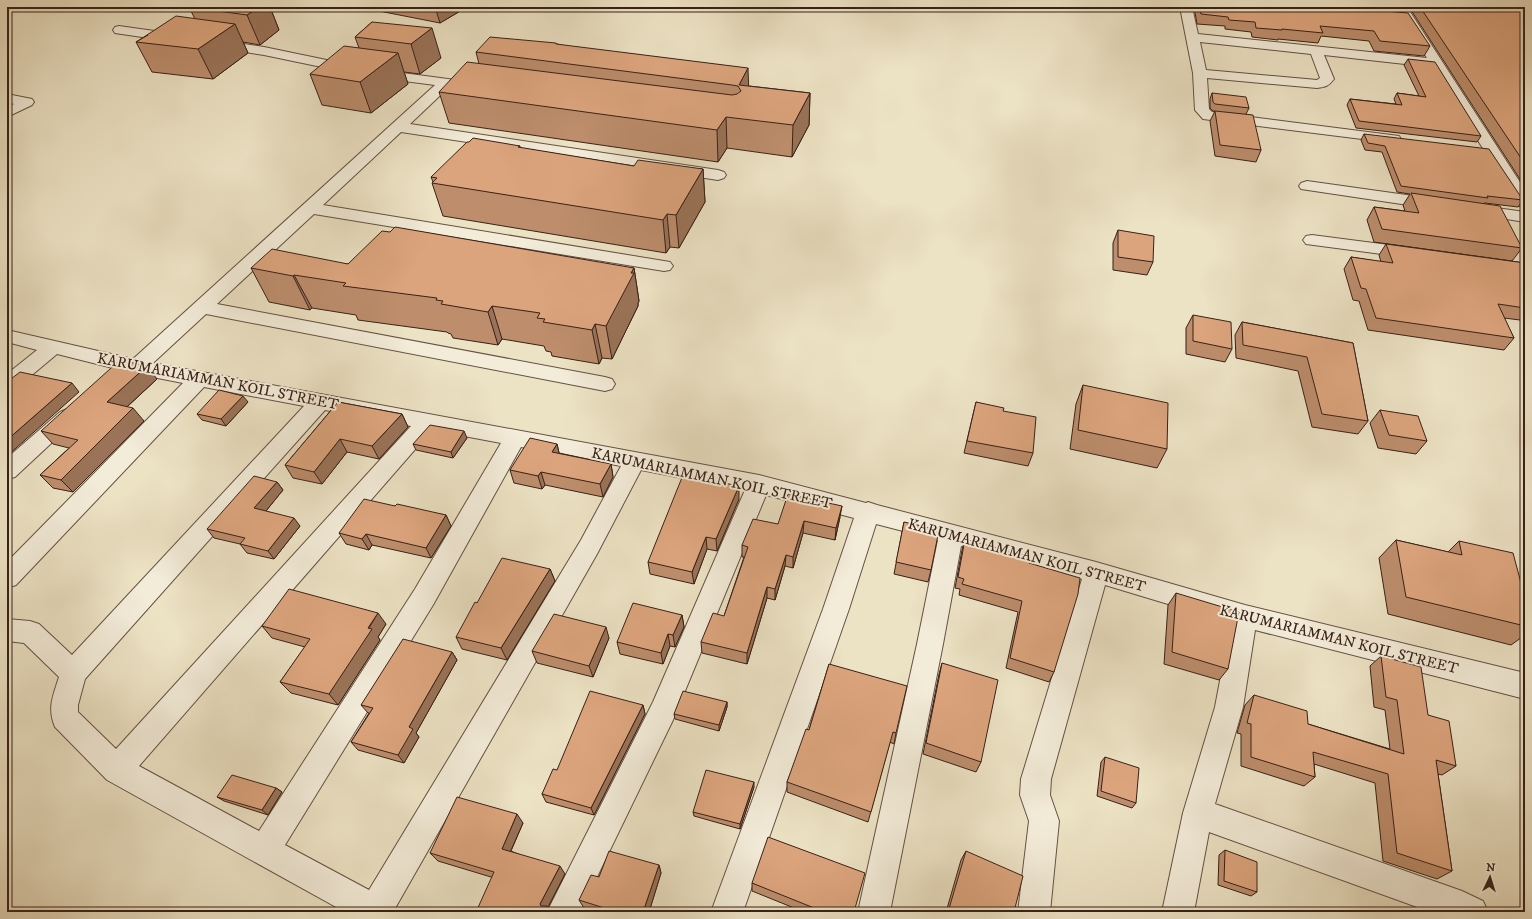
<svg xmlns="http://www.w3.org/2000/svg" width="1532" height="919" font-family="'IM FELL DW Pica',serif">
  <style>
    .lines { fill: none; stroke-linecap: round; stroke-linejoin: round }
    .minor-casing { stroke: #645143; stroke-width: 2 }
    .minor { fill: #f3ecd9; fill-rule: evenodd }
    .wall { fill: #bd8d6c; stroke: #372118 }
    .shaded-wall { fill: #9a7358; stroke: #372118 }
    .building { fill: #dca47d; stroke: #372118 }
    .labels { text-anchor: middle; stroke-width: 4; stroke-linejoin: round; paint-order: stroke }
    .street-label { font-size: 15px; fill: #372118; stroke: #f3ecd9 }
  </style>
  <rect width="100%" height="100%" fill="#ece2c4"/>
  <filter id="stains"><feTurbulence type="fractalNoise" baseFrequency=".005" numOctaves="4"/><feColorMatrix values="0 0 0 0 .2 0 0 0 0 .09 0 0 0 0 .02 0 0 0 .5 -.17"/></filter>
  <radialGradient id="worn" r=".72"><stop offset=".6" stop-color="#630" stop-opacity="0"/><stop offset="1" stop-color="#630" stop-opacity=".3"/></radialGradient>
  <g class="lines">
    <g class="minor-casing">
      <path id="minor" d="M1180,7H1192L1198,34L1427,58L1395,7H1407L1525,190V208L1519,206L1517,203L1432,67L1324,55L1334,79C1329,86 1325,87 1317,88L1207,78L1209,109L1212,112L1399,136L1401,139L1399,142L1394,143L1203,119L1195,110L1193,73ZM1200,42L1311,54L1320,78L1317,80L1206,70Z
        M119,26L176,34L180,35L182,38L180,41L176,42L115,33L113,30L115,27Z
        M216,40L264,47L365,68L478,83L483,84L485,87L483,90L478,91L449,87L410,124L718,170L724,172L726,175L724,178L718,180L401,132L323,205L664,261L670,262L673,266L670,270L664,271L314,214L217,304L605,377L612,379L615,384L612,389L605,391L206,314L153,363L759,475L866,503L868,502L877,505L1096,562L1245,605L1525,673V699L1255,630L1243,707L1215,804L1462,891L1483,901L1488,912H1431L1209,832L1194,912H1162L1183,813L1215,707L1231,623L1105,585L1051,779L1050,795L1059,821L1050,912H1018L1029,821L1020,795L1021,779L1082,579L961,546L943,644L890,912H858L917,644L938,540L876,524L849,609L743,912H711L823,609L854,518L766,495L673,720L580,912H547L653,702L745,490L641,470L597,554L393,912H345L107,780L55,727C47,708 53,696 59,677L24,643L7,641V619L30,621L39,624L72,655L304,406L204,387L16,585L7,588V562L183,383L137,374L57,354L14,390L7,392V374L37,350L7,342V330L133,359L435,85L365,76L264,55L212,47L210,44L212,41ZM325,410L411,426L116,749L78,712V705L85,679ZM432,430L501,443L415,589L259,831L139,766ZM521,447L621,466L581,540L369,890L285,845L433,605Z
        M7,94L32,99L34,102L32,105L7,117V107L14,104L7,102Z
        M1307,181L1435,199L1441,201L1443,204L1441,207L1435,209L1301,189L1299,186L1301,183Z
        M1475,205L1525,212V222L1469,213L1467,210L1469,207Z
        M1312,235L1412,248L1418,249L1421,253L1418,257L1412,258L1306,244L1303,240L1306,236Z
        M67,409L74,412L78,417L74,422L15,477L7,479V458L60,412Z"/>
    </g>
    <use href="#minor" class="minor"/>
  </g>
  <path class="wall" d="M189,7H270L279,30L260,45L243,42L248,53L213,79L152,72L136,42L147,35L195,19Z
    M373,7H467L440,23L374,10Z
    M1194,7H1399L1396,12L1430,46L1424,56L1374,51L1369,41L1321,36L1318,43L1278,39V40L1252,37L1251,32L1225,29V26L1197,24Z
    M1409,7H1525V187Z
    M372,22L441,58L420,74L404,72L408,84L371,113L322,105L310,74L359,48L355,37Z
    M557,44L749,86L810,93L809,125L792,157L727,148L718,162L449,123L439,92L479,64L476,52Z
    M1408,59L1481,136L1477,142L1356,128L1347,105L1350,99L1396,104L1394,99L1397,93L1419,96L1404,65Z
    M1212,93L1249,108L1246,114L1261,150L1256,162L1215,156L1210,121L1215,111H1213L1210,108V99Z
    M1364,134L1523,200L1518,207L1485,203H1484L1522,248L1512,261L1374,242L1367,220L1374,207L1405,211L1403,205L1410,194L1397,192L1382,152L1365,150L1361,140Z
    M520,146V148L634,166L703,169L705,202L679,248L670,247L666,253L443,216L432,183L433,182L431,177Z
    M1118,230L1153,262L1147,275L1113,270V243Z
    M1386,244L1525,263V315L1520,320L1504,318L1514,338L1504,350L1368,330L1359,301L1353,300L1344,269L1351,257L1381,262L1379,255Z
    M348,264L634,268L639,301L638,303V306L612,359L602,358L599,364L552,356L551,352L546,351L544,346L502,339L498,345L453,338L451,334L448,333L447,332L358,320L356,315L312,308L310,310L269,302L251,268Z
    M1193,315L1232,349L1225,362L1186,354V328Z
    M1242,322L1353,343L1368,421L1358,434L1312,427L1298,371L1236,358L1235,335Z
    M157,379L127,407L144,421L73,492L53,488L40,475L69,448L53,444L41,431Z
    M1083,385L1167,449L1157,468L1070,449L1076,404Z
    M248,402L226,426L202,420L197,414Z
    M338,402L402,414L408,427L379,459L347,452L322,484L293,478L285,465Z
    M976,402L1003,411L1033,453L1028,466L964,453Z
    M1380,410L1427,441L1416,454L1378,448L1370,423Z
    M467,438L453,458L416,450L413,444Z
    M557,444L559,453L611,464L613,477L603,497L545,485L542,489L514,483L510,470Z
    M277,482L283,490L266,511L300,526L274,559L247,553L240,544L214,538L207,529Z
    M739,499L717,551L707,549L694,584L650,574L648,562Z
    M395,506L446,515L451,526L431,558L372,545L369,550L346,544L339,533Z
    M840,517L835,540L803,533L793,568L785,566L775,600L767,598L747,664L702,653L701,642L724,616L744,557H742V545L778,524Z
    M904,522L931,570L928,582L894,574Z
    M965,539L1029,563L1054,672L1049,682L1006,668L1018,612L959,595L960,589L955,588L962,550Z
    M1396,540L1448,552L1459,541L1525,598V635L1511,645L1388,614L1379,558Z
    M550,569L555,581L507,660L462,649L456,637Z
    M1176,593L1228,669L1219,680L1164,664L1168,605Z
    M682,615L684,627L675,647L670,646L663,664L620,654L617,642Z
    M386,624L378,637L380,640L338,705L291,693L280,682L305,647L272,638L262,626Z
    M609,638L593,677L537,663L532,651Z
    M452,652L457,660L416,733L419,737L404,763L358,750L351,742L369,713H368L361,705Z
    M1381,656L1428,715L1456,766L1442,775L1438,774L1452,871L1437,879L1383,861L1375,783L1314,764L1315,777L1304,786L1241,766V734L1237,733L1245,705L1254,695L1308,724L1390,749L1385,710L1374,707L1370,666Z
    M942,663L981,762L976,772L923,754L939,674Z
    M829,664L896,733L894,744L890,742L868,822L787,792V782L809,730Z
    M727,702V707L719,731L675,719L674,714Z
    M643,705L645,714L594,815L546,802L542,794L557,770Z
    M1525,725V852H1524Z
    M1105,757L1136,803L1132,808L1097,796L1101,762Z
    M754,787L740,829L694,816L693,812Z
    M276,788L282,792L268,815L224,801L217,797Z
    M523,823L511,851L565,874L548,907L491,877L438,861L430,853Z
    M1225,850L1257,892L1251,896L1218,885L1219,855Z
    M966,851L1014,912H946L961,860Z
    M659,865L661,873L649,912H597L584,908L579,900L599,877Z
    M752,883L854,912H804L752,891Z"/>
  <path class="shaded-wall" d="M259,7H270L279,30L260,45L247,15Z
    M435,7H467L440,23Z
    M235,24L248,53L213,79L198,49Z
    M432,28L441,58L420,74L411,44Z
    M398,53L408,84L371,113L360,82Z
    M748,68L749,98L741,91L739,85Z
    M810,93L809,125L792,157L793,125Z
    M726,117L727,148L718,162L717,130Z
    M703,169L705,202L679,248L676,215Z
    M667,214L670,247L666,253L663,220Z
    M634,268L639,301L638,303V306L612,359L606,326L631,273Z
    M294,275L312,308L310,310L293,276Z
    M492,306L502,339L498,345L488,312Z
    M595,324L602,358L599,364L592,330Z
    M147,366L157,379L118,415L107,402Z
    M72,383L79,392L7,456V440Z
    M243,396L248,402L226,426L221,419Z
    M133,408L144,421L73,492L61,480Z
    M402,414L408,427L379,459L372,446Z
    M464,431L467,438L453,458L451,452Z
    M340,439L347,452L322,484L314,472Z
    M557,444L560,457L552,452Z
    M611,464L613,477L603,497L600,484Z
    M541,472L545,485L542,489L538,476Z
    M277,482L283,490L261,517L254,508Z
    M739,486V499L717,551L716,539Z
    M842,506L840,517L835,540L836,528Z
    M446,515L451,526L431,558L426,548Z
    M294,518L300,526L274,559L268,551Z
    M804,521L803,533L793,568V557Z
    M366,534L372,545L369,550L362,539Z
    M706,537L707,549L694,584L692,572Z
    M786,555L785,566L775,600V589Z
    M550,569L555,581L507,660L501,648Z
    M767,587V598L747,664V653Z
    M378,613L386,624L378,637L380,640L338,705L329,694Z
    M682,615L684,627L675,647L673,635Z
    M606,627L609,638L593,677L589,666Z
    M668,634L670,646L663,664L661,653Z
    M452,652L457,660L416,733L419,737L404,763L398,755L409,727Z
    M727,702V707L719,731V725Z
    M643,705L645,714L594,815L591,808Z
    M754,782V787L740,829V824Z
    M276,788L282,792L268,815L262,810Z
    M517,814L523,823L508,857L502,849Z
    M659,865L661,873L649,912H643Z
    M560,866L565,874L548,907L551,912H545L540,904Z"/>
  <path class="building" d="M189,7H259L247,15Z
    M1199,7H1339L1408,13L1430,46L1380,41L1374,31L1320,26L1323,33L1282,29V30L1256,28L1255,22L1229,20L1228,17L1201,14Z
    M1420,7H1525V164Z
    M176,16L235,24L198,49L136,42L148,35H147Z
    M372,22L432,28L411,44L355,37Z
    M490,37L556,43V44L748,68L739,85L810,93L793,125L726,117L717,130L439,92L467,62L732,95L737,94L741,91L738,86L732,85L476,52Z
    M344,46L398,53L360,82L310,74Z
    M1408,59L1435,62L1481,136L1359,121L1350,99L1402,105L1397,93L1426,97Z
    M1212,93L1246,97L1249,108L1215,104L1213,102Z
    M1215,111L1253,115L1261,150L1220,145Z
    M1364,134L1489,149L1523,200L1487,196L1488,198L1401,186L1385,146L1368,143Z
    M473,138L520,146L518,147L634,166L638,160L703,169L676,215L667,214L663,220L432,183L437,178L431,177L467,142H469Z
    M1411,193L1500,206L1522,248L1382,229L1374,207L1419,213Z
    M395,227L634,268L631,273H634L606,326L595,324L592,330L543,322L545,319L537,318L540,313L492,306L488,312L441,304L443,301L436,300L437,298L343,286L346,283L294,275L293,276L251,268L272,249L348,264L382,231L390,232Z
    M1118,230L1154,236L1153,262L1118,257Z
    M1386,244L1525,263V297L1524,296L1525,299V308L1498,304L1514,338L1376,318L1366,289L1361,288L1351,257L1393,263Z
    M1193,315L1231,322L1232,349L1193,341Z
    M1242,322L1353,343L1368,421L1322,414L1307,357L1243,345Z
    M120,360L147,366L107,402L133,408L61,480L40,475L78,440L41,431Z
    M20,372L72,383L7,440V410L8,409H7V382Z
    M1083,385L1168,403L1167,449L1078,430Z
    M219,390L243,396L221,419L197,414Z
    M338,402L402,414L372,446L340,439L314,472L285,465Z
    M976,402L1004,408L1003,411L1036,417L1033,453L967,441Z
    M1380,410L1418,416L1427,441L1389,435Z
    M430,425L464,431L451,452L413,444Z
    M530,438L557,444L552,452L611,464L600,484L541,472L538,476L510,470Z
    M683,475L739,486L716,539L706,537L692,572L648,562Z
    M254,476L277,482L254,508L294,518L268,551L240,544L245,538L207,529Z
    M788,494L842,506L836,528L804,521L793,557L786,555L775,589L767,587L747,653L701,642L713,613L724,616L748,547L742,545L753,519L778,524Z
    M364,499L395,506L397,504L446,515L426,548L366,534L362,539L339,533Z
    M904,522L939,530L931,570L896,562Z
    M965,539L1030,557L1029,563L1080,578L1078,594L1054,672L1010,658L1022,601L962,584L964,579L958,577Z
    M1396,540L1462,555L1459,541L1513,553L1525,598V626L1406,597Z
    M502,558L550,569L501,648L456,637L475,602L477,603Z
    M289,589L378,613L368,628L372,629L329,694L280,682L310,639L262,626Z
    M1176,593L1239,612L1228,669L1172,652Z
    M633,603L682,615L673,635L668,634L661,653L617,642Z
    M554,614L606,627L589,666L532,651Z
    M403,639L452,652L409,727L413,729L398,755L351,742L373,708L361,705Z
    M1381,656L1421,667L1428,715L1449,721L1456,766L1436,760L1452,871L1397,853L1388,774L1313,752L1315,777L1251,757V724L1247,723L1254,695L1307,711L1308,724L1404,754L1397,700L1386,697Z
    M942,663L998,680L981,762L926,743Z
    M829,664L907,686L896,733L893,732L871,812L787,782L806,729L809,730Z
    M590,691L643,705L591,808L542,794L553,769L557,770Z
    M683,691L727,702L719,725L674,714Z
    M1105,757L1139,768L1136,803L1101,791Z
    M706,770L754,782L740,824L693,812Z
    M232,775L276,788L262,810L217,797Z
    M457,797L517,814L502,849L560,866L540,904L541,906H547L545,912H476L494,872L430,853Z
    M768,837L865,873L854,912H824L752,883Z
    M1225,850L1257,862V892L1224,881Z
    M609,851L659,865L643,912H617L579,900L591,875L599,877Z
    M966,851L1023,876L1014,912H948Z"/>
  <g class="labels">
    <g class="street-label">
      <text transform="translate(218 381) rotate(11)" y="5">KARUMARIAMMAN KOIL STREET</text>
      <text transform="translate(712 478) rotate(12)" y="5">KARUMARIAMMAN KOIL STREET</text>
      <text transform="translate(1027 555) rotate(15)" y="5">KARUMARIAMMAN KOIL STREET</text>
      <text transform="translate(1339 639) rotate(14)" y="5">KARUMARIAMMAN KOIL STREET</text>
    </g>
  </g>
  <rect width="1532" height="919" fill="none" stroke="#ece2c4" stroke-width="24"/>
  <rect x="8" y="8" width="1516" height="903" fill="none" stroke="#372118" stroke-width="2"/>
  <rect x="12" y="12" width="1508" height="895" fill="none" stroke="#372118"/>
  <g transform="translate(1490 877) rotate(4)" stroke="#f3ecd9" stroke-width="3" paint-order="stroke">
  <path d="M0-3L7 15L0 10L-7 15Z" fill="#372118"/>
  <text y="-6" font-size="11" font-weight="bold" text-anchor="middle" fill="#372118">N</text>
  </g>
  <rect width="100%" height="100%" filter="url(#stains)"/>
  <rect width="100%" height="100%" fill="url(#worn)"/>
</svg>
